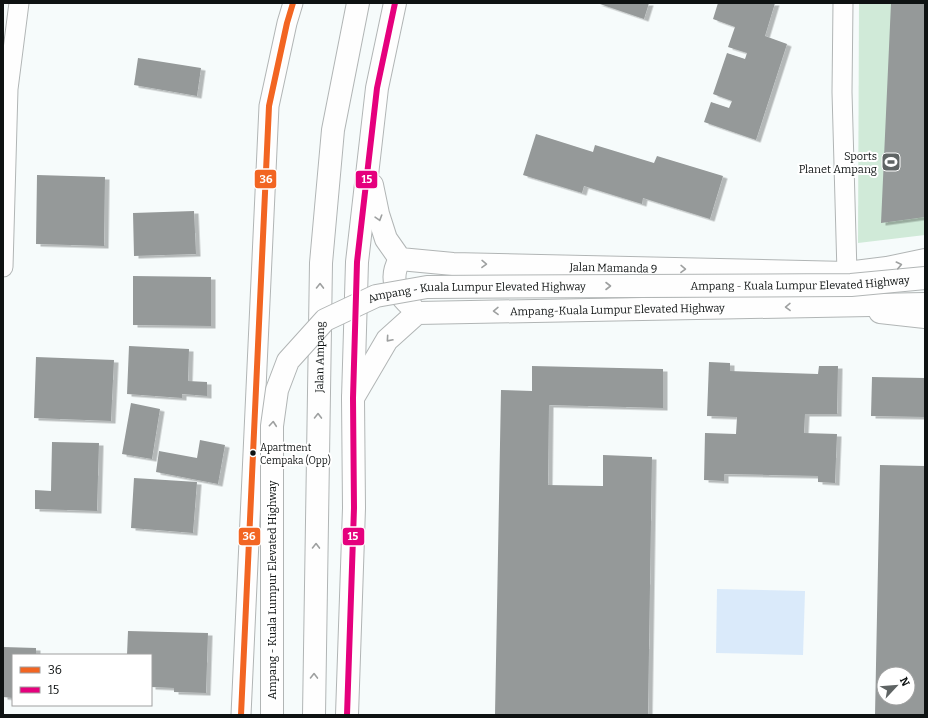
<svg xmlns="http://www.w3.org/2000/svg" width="928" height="718" font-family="Bitter,serif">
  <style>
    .green { fill: #d0ead8 }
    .water { fill: #daeafa }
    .building { fill: #959999; fill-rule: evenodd; filter: url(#shadow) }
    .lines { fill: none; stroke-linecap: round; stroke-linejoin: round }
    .street-casing { stroke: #b1b5b5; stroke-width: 21 }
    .secondary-casing { stroke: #b1b5b5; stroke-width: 24 }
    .highway-casing { stroke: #b1b5b5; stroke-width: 24 }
    .street { stroke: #fefefe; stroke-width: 19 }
    .secondary { stroke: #fefefe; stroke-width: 22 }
    .highway { stroke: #fefefe; stroke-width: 22 }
    .highway-bridge-casing { stroke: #b1b5b5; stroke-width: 24; stroke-linecap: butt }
    .highway-bridge { stroke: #fefefe; stroke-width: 22 }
    .bus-1-casing { stroke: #fff; stroke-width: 9 }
    .bus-2-casing { stroke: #fff; stroke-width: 9 }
    .bus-1 { stroke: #f26522; stroke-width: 6 }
    .bus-2 { stroke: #e5007d; stroke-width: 6 }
    .oneway { stroke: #9ea0a0 }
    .bus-dot { fill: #0e1212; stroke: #fff; stroke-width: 1.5 }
    .labels { text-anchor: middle; stroke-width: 4; stroke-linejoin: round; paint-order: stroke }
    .bus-label { font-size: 10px; fill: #0e1212; stroke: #fff; text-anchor: start }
    .poi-label { font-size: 11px; fill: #0e1212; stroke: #fff; text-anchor: end }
    .street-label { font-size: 11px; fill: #0e1212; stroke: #fff }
    .line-badge { stroke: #fff; stroke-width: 1.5 }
    .badge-label { font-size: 11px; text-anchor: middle; font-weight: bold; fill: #fff }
  </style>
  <defs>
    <filter id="shadow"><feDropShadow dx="4.5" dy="2.5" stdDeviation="0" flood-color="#0004"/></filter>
  </defs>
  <rect width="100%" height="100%" fill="#f6fbfb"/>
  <path class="green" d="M859,3H925V235L858,243Z"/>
  <path class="water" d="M717,589L805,591L803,655L716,653Z"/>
  <path class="building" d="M597,3H649L644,19Z
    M718,3H775L765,36L787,44L756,140L704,122L711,102L729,108L732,101L713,94L727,53L745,59L747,53L728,47L735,27L713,19Z
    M891,3H925V217L881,223Z
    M138,58L201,68L197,96L134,85Z
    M536,134L593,152L595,145L654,163L657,156L723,176L710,219L643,198L642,204L584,186L582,193L523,175Z
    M37,175L105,177L104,246L36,244Z
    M194,211L196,254L134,256L133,213Z
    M133,276L211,277V326L133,325Z
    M129,346L189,349L188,381L207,382V396L182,394V398L127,394Z
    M36,357L114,360L111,421L34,418Z
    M709,362L730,363V371L818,374L819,366H838L837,414H805L804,433L837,434L835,483L818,482V476L724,474V481L704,480L705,433L736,434L737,417L707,416Z
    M532,366L663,369V408L549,405L548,485L603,486V455L652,457L648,715H495L501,390L532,391Z
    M872,377L925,378V417L871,416Z
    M131,403L160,409L152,459L122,454Z
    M200,440L225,445L218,484L156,472L159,451L197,458Z
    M52,442L99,443L97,511L35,509V490L51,491Z
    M880,465L925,466V715H875ZM884,674H908V698H884Z
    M134,478L197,482L193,533L131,528Z
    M128,631L208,633L206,693L174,692V688L151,687V655H127Z
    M3,647L36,648V655H13V698L3,697Z"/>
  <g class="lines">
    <g class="street-casing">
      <path id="street" d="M843,3L842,92L847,273
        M3,267L8,89L19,3
        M241,715L269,106L287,23L293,3"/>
    </g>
    <g class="secondary-casing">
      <g id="secondary">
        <path id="s1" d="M372,185L378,214L386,239L400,259L453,264L847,273L887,268L925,260"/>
        <path d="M880,312L925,317"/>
        <path id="s2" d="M314,715L321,263L333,130L358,3"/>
        <path d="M347,715L354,508L353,398L357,262L377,88L395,3"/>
      </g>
    </g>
    <g class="highway-casing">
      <g id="highway">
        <path d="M400,259C389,278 395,292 411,306"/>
        <path id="s3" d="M353,398L387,340L417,313L925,304"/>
      </g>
    </g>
    <use href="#street" class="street"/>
    <use href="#secondary" class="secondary"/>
    <use href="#highway" class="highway"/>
    <g class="highway-bridge-casing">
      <g id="highway-bridge">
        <path id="s4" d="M272,715V426L277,390L288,361L325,320L376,296L427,287L851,285L925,278"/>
      </g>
    </g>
    <use href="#highway-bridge" class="highway-bridge"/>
    <g class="bus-1-casing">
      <path id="bus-1" d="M241,715L269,106L287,23L293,3"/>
    </g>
    <g class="bus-2-casing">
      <path id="bus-2" d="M347,715L354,508L353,398L357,262L377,88L395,3"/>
    </g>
    <use href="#bus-1" class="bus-1"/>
    <use href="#bus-2" class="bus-2"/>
  </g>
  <defs><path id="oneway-chevron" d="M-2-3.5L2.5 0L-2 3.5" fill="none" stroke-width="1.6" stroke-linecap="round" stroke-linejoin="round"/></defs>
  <g class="oneway">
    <use href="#oneway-chevron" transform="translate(379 218) rotate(73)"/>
    <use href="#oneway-chevron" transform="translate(484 264) rotate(1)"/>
    <use href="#oneway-chevron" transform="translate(899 265) rotate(-13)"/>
    <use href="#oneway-chevron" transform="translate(683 269) rotate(1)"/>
    <use href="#oneway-chevron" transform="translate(320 286) rotate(-89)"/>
    <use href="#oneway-chevron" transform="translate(608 286)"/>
    <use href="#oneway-chevron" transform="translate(788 307) rotate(179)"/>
    <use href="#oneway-chevron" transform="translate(496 311) rotate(179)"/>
    <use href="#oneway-chevron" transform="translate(389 339) rotate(131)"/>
    <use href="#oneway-chevron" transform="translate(318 416) rotate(-89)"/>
    <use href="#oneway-chevron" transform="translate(273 424) rotate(-85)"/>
    <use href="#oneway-chevron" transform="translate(316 546) rotate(-89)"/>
    <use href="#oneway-chevron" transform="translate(314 676) rotate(-89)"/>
  </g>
  <defs>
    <g id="stadium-square" transform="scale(1)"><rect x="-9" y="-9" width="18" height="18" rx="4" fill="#5f6464" stroke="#fff"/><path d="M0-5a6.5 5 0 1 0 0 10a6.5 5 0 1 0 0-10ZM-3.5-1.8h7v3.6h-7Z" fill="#fff"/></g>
  </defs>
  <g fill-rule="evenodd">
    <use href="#stadium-square" x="891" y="162"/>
  </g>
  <circle class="bus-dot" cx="253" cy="453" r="3.5"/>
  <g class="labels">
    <g class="bus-label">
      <text x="260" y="451">Apartment<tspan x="260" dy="13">Cempaka (Opp)</tspan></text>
    </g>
    <g class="poi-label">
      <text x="877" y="160">Sports<tspan x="877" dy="13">Planet Ampang</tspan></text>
    </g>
    <g class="street-label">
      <text dy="4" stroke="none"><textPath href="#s1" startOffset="294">Jalan Mamanda 9</textPath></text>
      <text dy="4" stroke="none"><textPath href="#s4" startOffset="893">Ampang - Kuala Lumpur Elevated Highway</textPath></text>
      <text dy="4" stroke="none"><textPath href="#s4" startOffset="569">Ampang - Kuala Lumpur Elevated Highway</textPath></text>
      <text dy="4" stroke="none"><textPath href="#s3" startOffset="308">Ampang-Kuala Lumpur Elevated Highway</textPath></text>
      <text dy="4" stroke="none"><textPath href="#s2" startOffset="358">Jalan Ampang</textPath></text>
      <text transform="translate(272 590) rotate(-90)" y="4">Ampang - Kuala Lumpur Elevated Highway</text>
    </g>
  </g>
  <g class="line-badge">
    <rect x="254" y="169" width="23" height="20" rx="4" fill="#f26522"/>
    <rect x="355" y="170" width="23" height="19" rx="4" fill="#e5007d"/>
    <rect x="342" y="527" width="23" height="19" rx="4" fill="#e5007d"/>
    <rect x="238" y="527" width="23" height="19" rx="4" fill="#f26522"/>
  </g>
  <g class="badge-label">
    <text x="266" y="183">36</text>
    <text x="367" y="183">15</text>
    <text x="353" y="540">15</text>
    <text x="249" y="540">36</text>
  </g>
  <rect width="928" height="718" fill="none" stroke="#0e1212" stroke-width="8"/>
  <rect x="12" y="654" width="140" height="52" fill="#ffffff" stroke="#9fa0a0"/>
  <rect x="20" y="667" width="20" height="6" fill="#f26522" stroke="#9fa0a0"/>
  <text x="48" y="674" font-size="12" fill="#0e1212">36</text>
  <rect x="20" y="687" width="20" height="6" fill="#e5007d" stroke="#9fa0a0"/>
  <text x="48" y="694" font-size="12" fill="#0e1212">15</text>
  <g transform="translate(896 686) rotate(64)"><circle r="19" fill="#ffffff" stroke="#9fa0a0"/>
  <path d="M0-3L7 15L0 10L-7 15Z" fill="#5f6464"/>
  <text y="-6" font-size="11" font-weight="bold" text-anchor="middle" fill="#0e1212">N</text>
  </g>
</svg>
